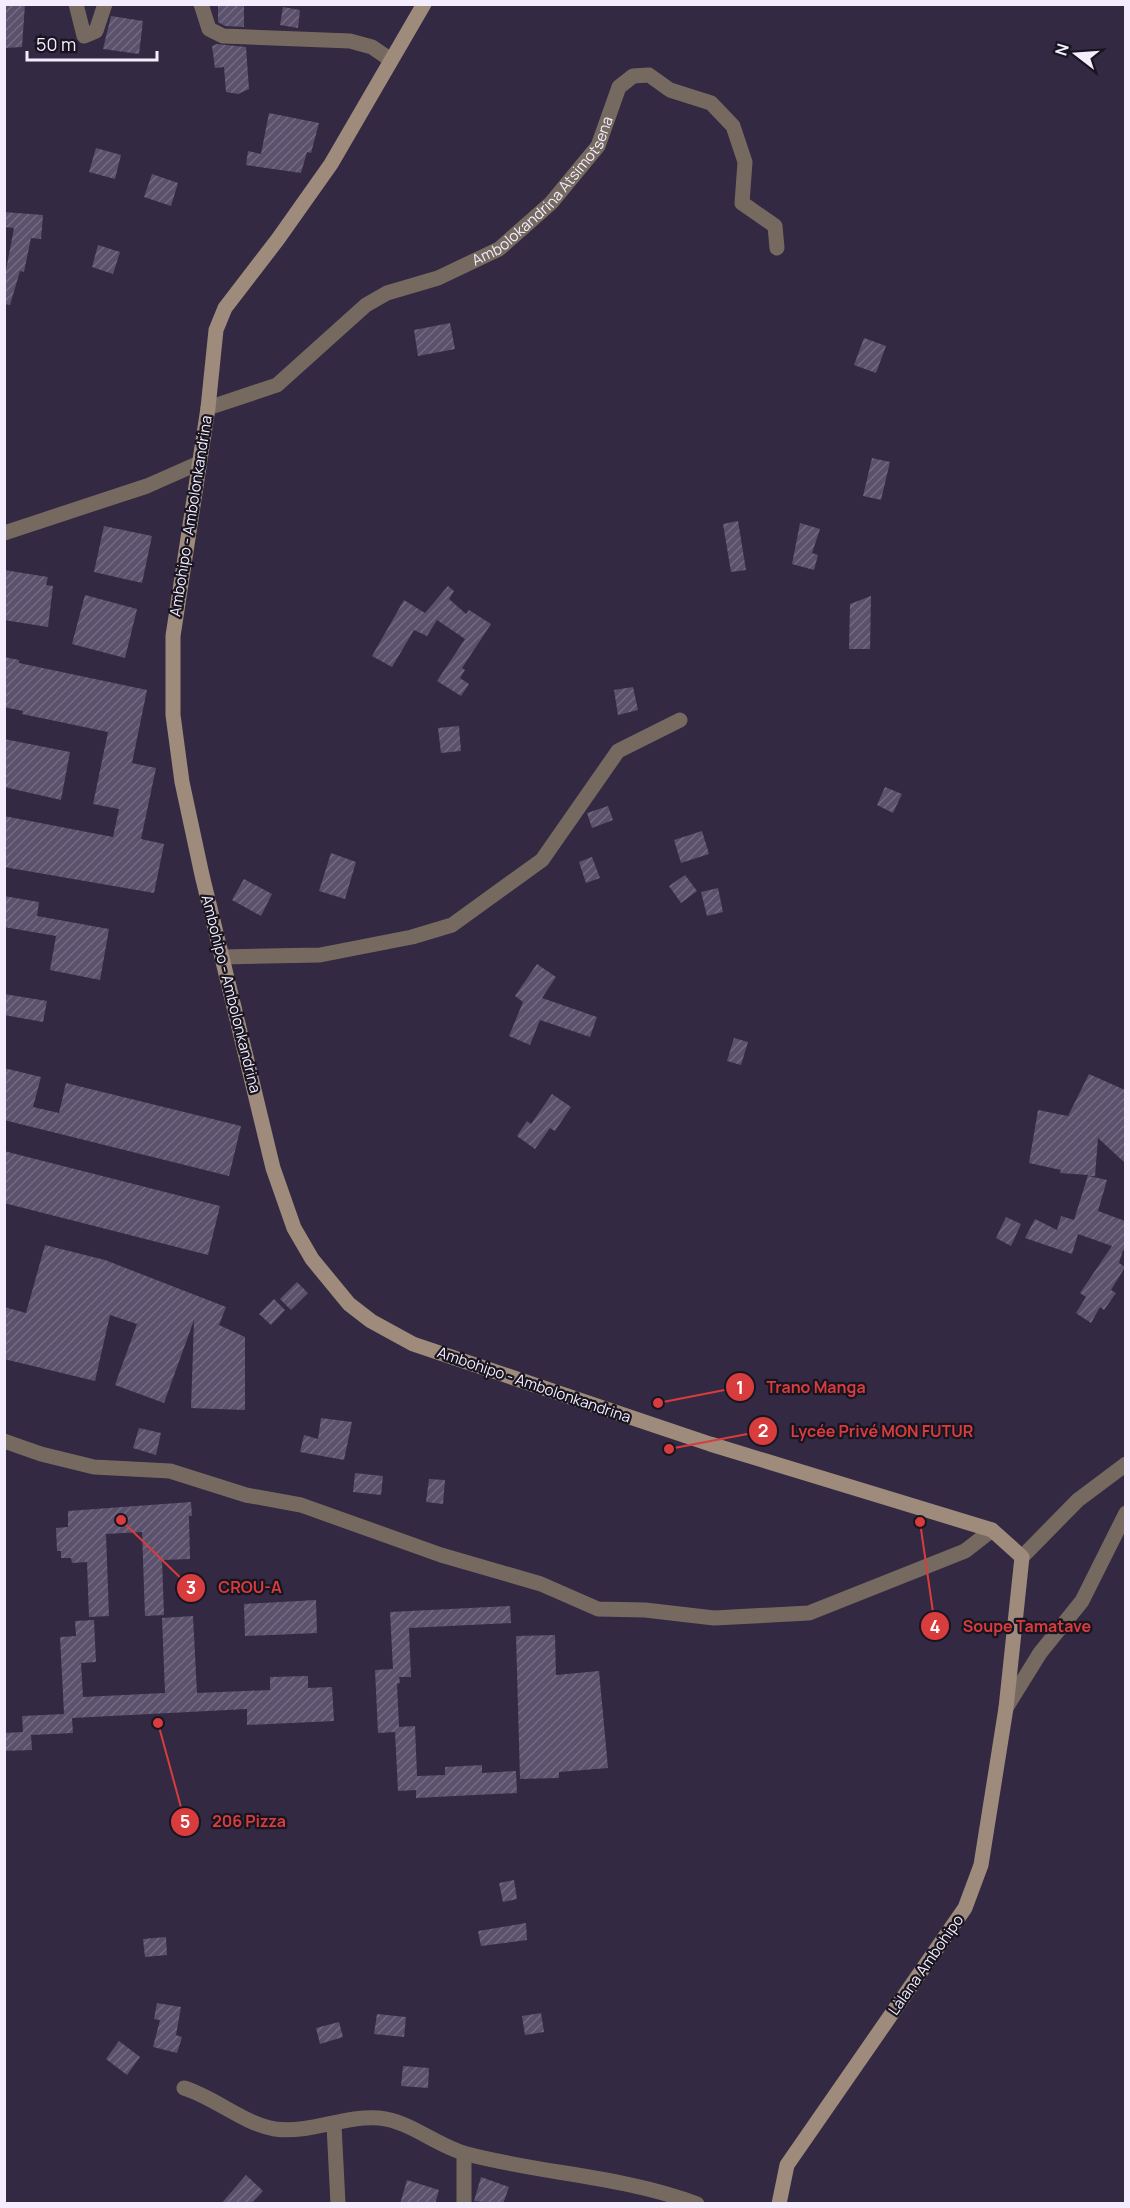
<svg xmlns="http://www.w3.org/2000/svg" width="1130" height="2208" font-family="Manrope,sans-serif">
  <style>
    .building { fill: url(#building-hatch) }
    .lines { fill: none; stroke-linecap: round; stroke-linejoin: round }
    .street { stroke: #766a60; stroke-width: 15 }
    .secondary { stroke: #9e8b7b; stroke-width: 15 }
    .labels { text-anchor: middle; stroke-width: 4.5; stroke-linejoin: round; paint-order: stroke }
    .street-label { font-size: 15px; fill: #f3edfe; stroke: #181420 }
    .leader { fill: none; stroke: #d93c3d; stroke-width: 2 }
    .callout-dot { fill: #d93c3d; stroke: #181420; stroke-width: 2 }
    .mark-label { font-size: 18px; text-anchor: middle; font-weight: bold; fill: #fff }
    .callout-label { font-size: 16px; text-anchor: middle; font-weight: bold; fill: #d93c3d; stroke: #181420; stroke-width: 4.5; stroke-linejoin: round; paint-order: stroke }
  </style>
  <defs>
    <pattern id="building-hatch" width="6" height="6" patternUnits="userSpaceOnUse" patternTransform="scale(1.5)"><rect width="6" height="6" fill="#5b516d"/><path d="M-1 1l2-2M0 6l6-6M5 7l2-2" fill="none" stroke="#736a83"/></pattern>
  </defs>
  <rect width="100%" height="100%" fill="#332942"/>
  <path class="building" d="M4,4H25L22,47L4,48Z
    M218,4H244V27L225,26L218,22Z
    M283,7L300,10L298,28L280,25Z
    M111,16L143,21L139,54L103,49Z
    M217,44L246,47L249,89L238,94L226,92L224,67L215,68L212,46Z
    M269,113L319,123L311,153L307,152L301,173L246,165L248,151L261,154Z
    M96,148L121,155L115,179L89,172Z
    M152,174L178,183L171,206L144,197Z
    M4,212L43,215L41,239L31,238L24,272L20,271L10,305L4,304V281L14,228L4,227Z
    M98,245L120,252L113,274L92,267Z
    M450,323L455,349L418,356L414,330Z
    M864,338L886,346L876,373L854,365Z
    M872,458L890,462L881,500L863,496Z
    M738,521L746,570L731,572L723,524Z
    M800,523L820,529L812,553L818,555L814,570L792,564Z
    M104,526L152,536L142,583L94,572Z
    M4,570L48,577L46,585L53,586L48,627L4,620Z
    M448,586L454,591L449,599L466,614L469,610L491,624L462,668L465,670L460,678L469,684L461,696L437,681L465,639L437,620L427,636L414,630L392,667L372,656L404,600L425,613Z
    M85,595L137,609L125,658L72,644Z
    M871,596L870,649H849L850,604Z
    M4,657L19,660V663L147,690L132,763L156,768L141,839L164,844L154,893L4,867V816L113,837L119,809L93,804L108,732L22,714L23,711L4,707Z
    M633,687L638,710L618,715L614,690Z
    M459,726L461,751L441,753L438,728Z
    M4,739L70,752L61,800L4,787Z
    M885,787L902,794L893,813L877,805Z
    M608,806L613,820L592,828L587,813Z
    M702,831L709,854L681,863L674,840Z
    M331,853L356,862L345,899L319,891Z
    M592,857L600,878L586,883L579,862Z
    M685,875L697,891L681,903L669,886Z
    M244,879L272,894L261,916L232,900Z
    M718,888L723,912L707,916L701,892Z
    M4,896L39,902L37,916L109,929L100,980L50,970L56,936L4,927Z
    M537,964L556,977L542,998L597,1017L590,1037L540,1020L530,1045L509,1036L523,1002L515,996Z
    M4,994L47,1001L43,1022L4,1015Z
    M734,1038L748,1042L741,1065L727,1061Z
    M4,1068L41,1077L33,1107L59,1113L66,1083L241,1126L229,1176L4,1120Z
    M1089,1074L1125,1090V1163L1098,1138L1095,1176H1089L1107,1180L1098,1211L1125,1221V1251L1123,1250L1119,1263L1125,1267L1111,1290L1116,1293L1104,1310L1100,1307L1091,1323L1076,1313L1086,1297L1080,1293L1112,1246L1078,1234L1072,1254L1025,1238L1035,1219L1057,1230L1061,1216L1074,1220L1088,1175L1060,1173L1061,1170L1029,1163L1038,1110L1068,1116Z
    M552,1094L571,1107L555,1131L550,1128L535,1149L517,1136L527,1121L531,1124Z
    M4,1151L220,1206L208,1255L4,1203Z
    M1006,1217L1021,1224L1011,1246L996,1238Z
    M45,1245L105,1260L226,1307L219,1325L245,1337V1410L191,1408L194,1320L164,1403L115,1385L137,1324L110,1315L95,1381L4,1359V1307L26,1313Z
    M297,1282L308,1293L291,1310L280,1299Z
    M274,1299L285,1310L271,1325L259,1314Z
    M321,1418L352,1422L344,1460L300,1452L304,1435L318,1439Z
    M139,1428L161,1433L156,1455L133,1448Z
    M355,1473L383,1476L381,1495L353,1492Z
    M429,1479L445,1480L443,1504L426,1502Z
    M191,1502L192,1516H189L190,1559L162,1560L164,1615L145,1616L142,1532L106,1534L109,1616L89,1617L87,1562L72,1563L71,1558H61V1551H57L56,1528L68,1527V1511Z
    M316,1600L317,1633L245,1636L244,1604Z
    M510,1606L511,1623L409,1628L411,1677H399L400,1683L397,1684L399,1727L415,1726L417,1776L445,1775V1767L482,1765V1773L516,1771L517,1793L416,1798V1790L398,1791L395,1732L378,1733L375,1670L393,1669L390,1612Z
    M193,1616L197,1693L270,1690V1677L308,1676V1688L332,1687L334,1721L247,1725V1709L72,1718L73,1733L31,1735L32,1750L4,1751V1733L23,1732L22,1716L64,1714L60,1637L76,1636L75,1621L94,1620L96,1662L81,1663L83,1697L165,1693L162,1618Z
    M555,1635L556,1675L599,1671L608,1768L559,1772V1778L520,1779L516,1636Z
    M514,1880L517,1899L503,1902L499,1883Z
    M526,1923L527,1940L481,1946L478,1931Z
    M166,1937L167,1955L145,1957L143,1939Z
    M157,2003L181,2007L176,2035L182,2037L177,2053L153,2047L160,2020L154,2019Z
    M541,2013L544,2032L525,2035L522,2016Z
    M377,2014L406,2017L404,2037L374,2034Z
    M339,2022L343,2037L320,2044L316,2028Z
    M119,2041L140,2057L127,2075L106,2059Z
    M403,2066L429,2068L428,2088L401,2086Z
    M246,2175L263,2191L251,2204H221Z
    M481,2177L509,2187L503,2204L474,2201Z
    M407,2180L439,2190L435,2204H400Z"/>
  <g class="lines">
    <g class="street">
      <path d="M76,4L84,36L96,31L105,4"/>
      <path d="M201,4L209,29L223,36L350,41L372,47L391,60"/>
      <path id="s1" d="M208,408L277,385L366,305L387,293L438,278L499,249L551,203L598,146L619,87L633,76L649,75L670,90L711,103L733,126L745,162L742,203L775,226L777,248"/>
      <path d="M4,533L147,486L199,463"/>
      <path d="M222,957L320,955L412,937L452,925L542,860L618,751L680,720"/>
      <path d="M4,1441L41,1454L94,1467L170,1471L246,1495L301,1505L441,1555L541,1584L598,1609L645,1610L714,1618L809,1613L965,1551L992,1530"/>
      <path d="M1022,1557L1078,1500L1126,1464"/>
      <path d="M1006,1708L1040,1653L1082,1601L1126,1513"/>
      <path d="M184,2088C216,2098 242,2123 275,2129C310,2134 345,2115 379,2118C411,2121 436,2146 467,2154C543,2174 623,2176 697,2204"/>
      <path d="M334,2125L338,2204"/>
      <path d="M464,2204V2154"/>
    </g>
    <path class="secondary" d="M424,4L331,164L278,239L225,308L216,330L208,408L173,636V715L182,782L202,875L273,1168L294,1228L312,1259L349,1304L371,1321L413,1344L710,1444L992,1530L1022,1557L1006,1708L981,1865L965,1908L787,2165L779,2204"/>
  </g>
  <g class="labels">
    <g class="street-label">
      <text dy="5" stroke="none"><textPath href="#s1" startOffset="410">Ambolokandrina Atsimotsena</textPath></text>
      <text transform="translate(191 516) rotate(-81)" y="5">Ambohipo - Ambolonkandrina</text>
      <text transform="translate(231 994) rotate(76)" y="5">Ambohipo - Ambolonkandrina</text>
      <text transform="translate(534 1385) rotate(19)" y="5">Ambohipo - Ambolonkandrina</text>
      <text transform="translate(926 1965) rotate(-55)" y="5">Làlana Ambohipo</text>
    </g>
  </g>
  <path class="leader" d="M658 1403L740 1387M669 1449L763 1431M121 1520L191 1588M920 1522L935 1626M158 1723L185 1822"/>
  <g class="callout-dot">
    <circle cx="658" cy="1403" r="6"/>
    <circle cx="669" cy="1449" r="6"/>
    <circle cx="121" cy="1520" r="6"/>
    <circle cx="920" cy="1522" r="6"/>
    <circle cx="158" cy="1723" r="6"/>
    <circle cx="740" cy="1387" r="15"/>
    <circle cx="763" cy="1431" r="15"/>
    <circle cx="191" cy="1588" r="15"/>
    <circle cx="935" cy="1626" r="15"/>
    <circle cx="185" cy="1822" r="15"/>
  </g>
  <g class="mark-label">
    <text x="740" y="1394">1</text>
    <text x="763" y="1437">2</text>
    <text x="191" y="1594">3</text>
    <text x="935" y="1633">4</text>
    <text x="185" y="1828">5</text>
  </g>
  <g class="callout-label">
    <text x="816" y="1393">Trano Manga</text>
    <text x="882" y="1437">Lycée Privé MON FUTUR</text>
    <text x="250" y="1593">CROU-A</text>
    <text x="1027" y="1632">Soupe Tamatave</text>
    <text x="249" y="1827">206 Pizza</text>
  </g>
  <rect width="1130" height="2208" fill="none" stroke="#f3edfe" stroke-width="12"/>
  <g transform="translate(1076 54) rotate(287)" stroke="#181420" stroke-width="4.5" paint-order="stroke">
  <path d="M0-4.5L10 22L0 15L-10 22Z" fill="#f3edfe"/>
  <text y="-9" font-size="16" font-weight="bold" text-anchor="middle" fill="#f3edfe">N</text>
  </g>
  <path d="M27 51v9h130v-9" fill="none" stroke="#f3edfe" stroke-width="3"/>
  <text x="36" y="51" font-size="18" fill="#f3edfe" stroke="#181420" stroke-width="4.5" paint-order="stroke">50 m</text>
</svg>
